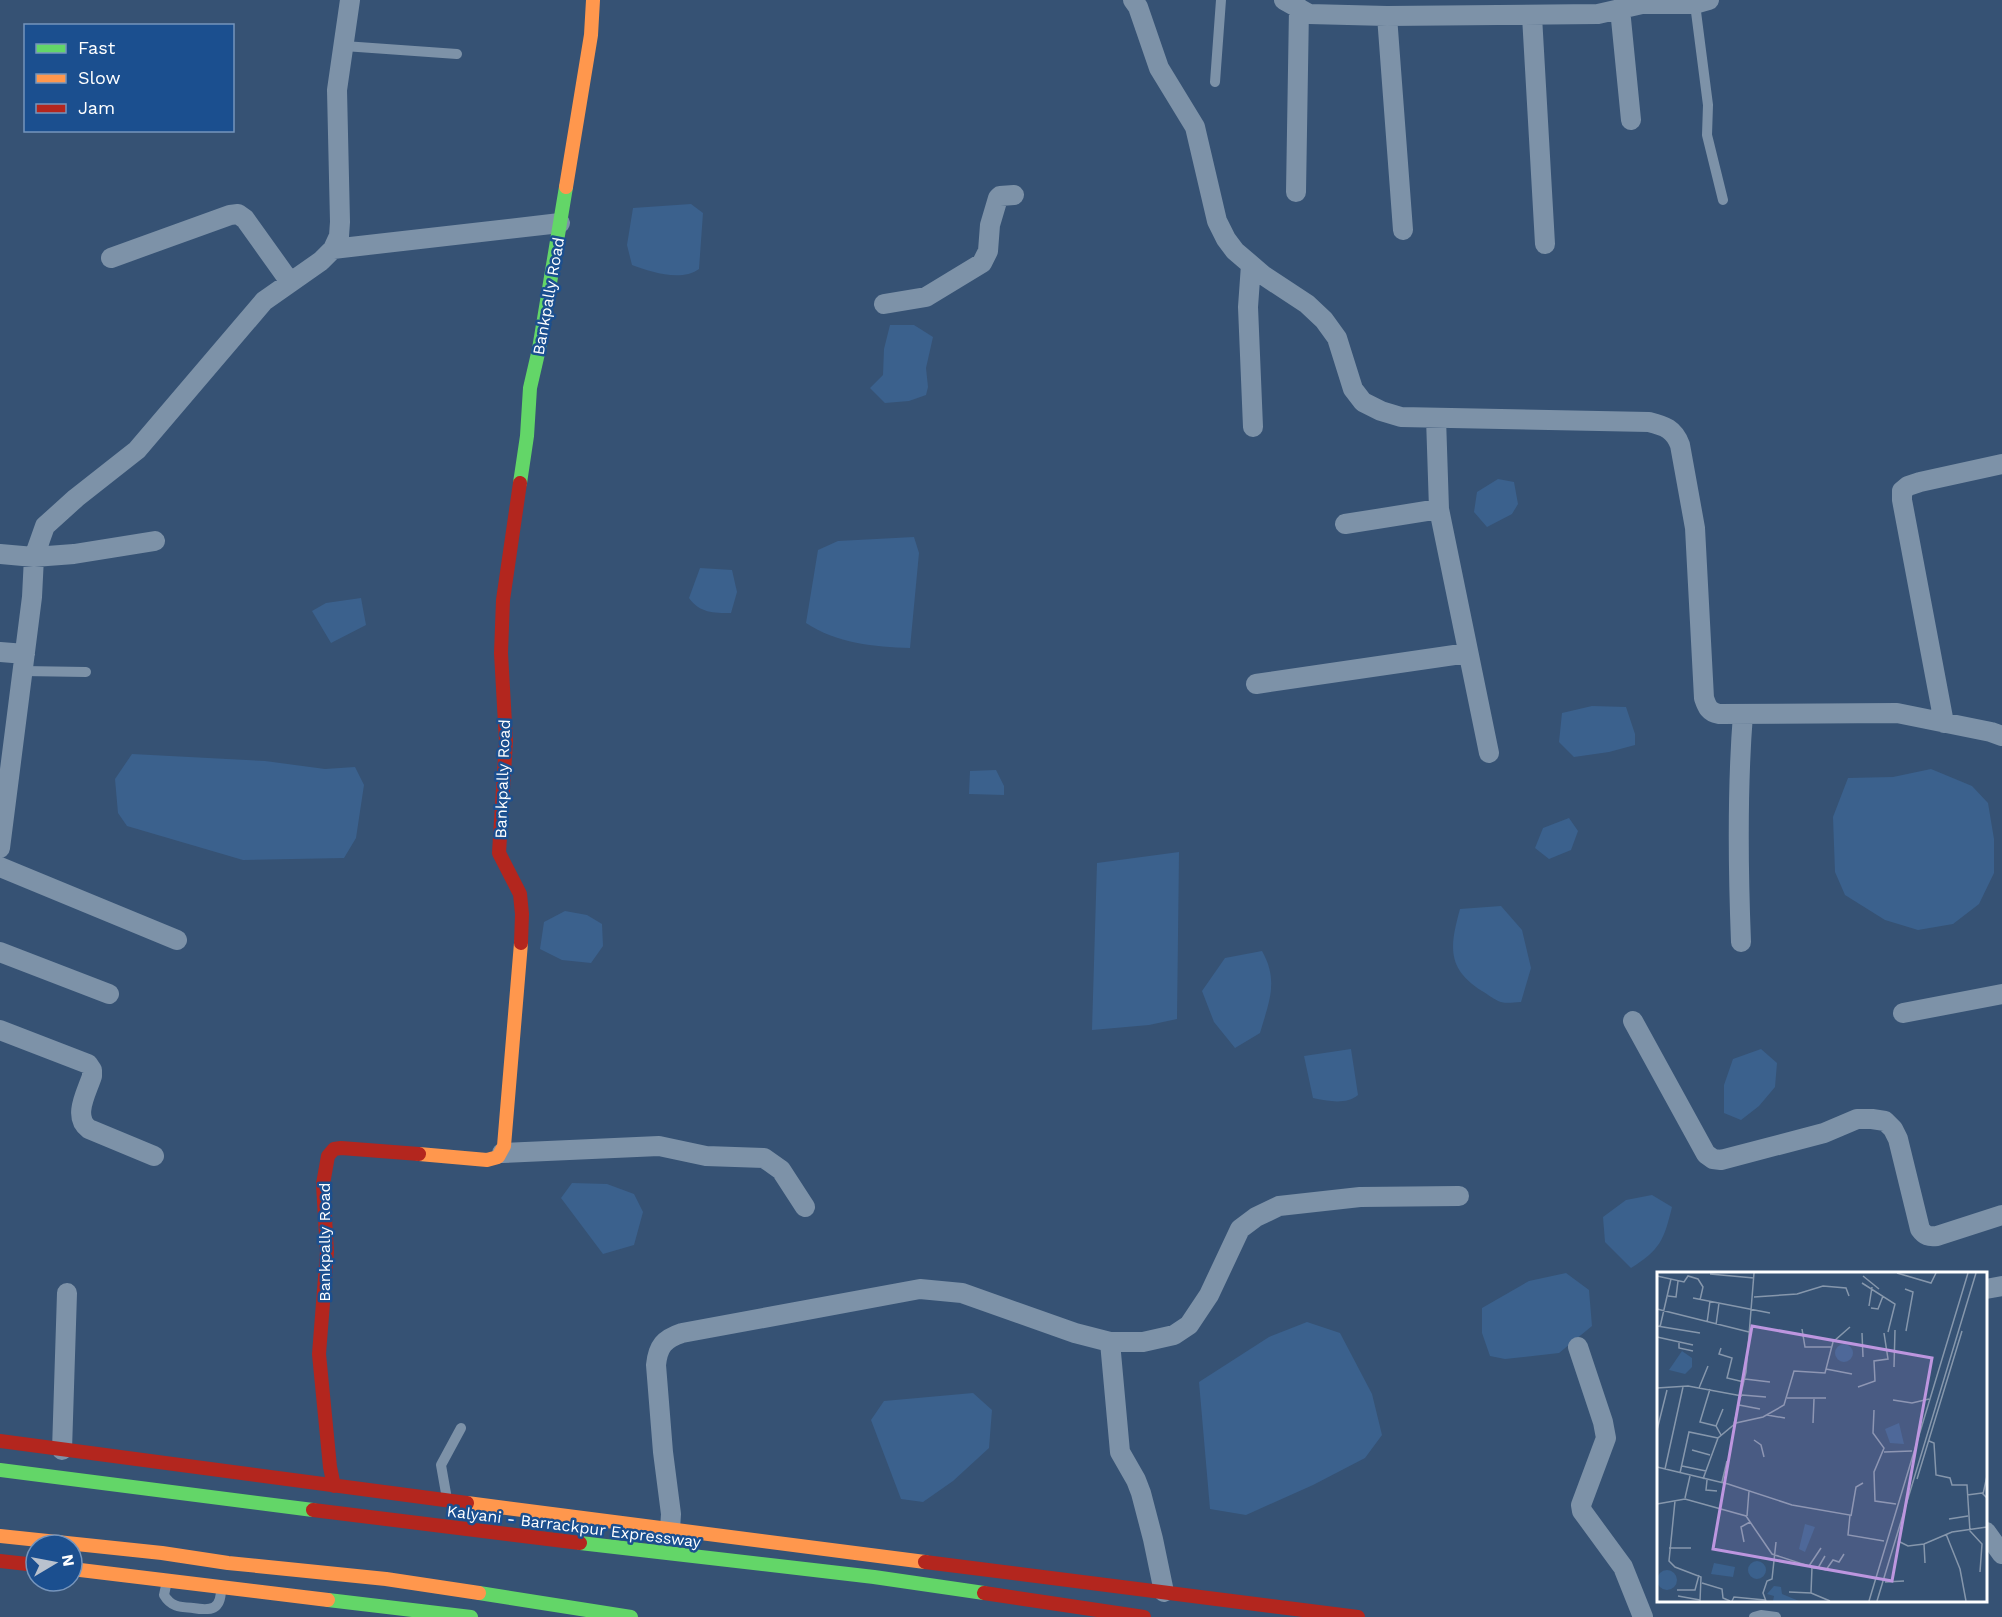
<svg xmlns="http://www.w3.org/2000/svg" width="2002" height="1617" font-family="'Work Sans',sans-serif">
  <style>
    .water { fill: #3b618d }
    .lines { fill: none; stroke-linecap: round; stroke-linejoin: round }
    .lane { stroke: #7d92a8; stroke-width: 10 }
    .street { stroke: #7d92a8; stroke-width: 20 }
    .fast { stroke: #63d668; stroke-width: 14 }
    .slow { stroke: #ff974d; stroke-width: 14 }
    .jam { stroke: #b3261e; stroke-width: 14 }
    .labels { text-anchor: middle; stroke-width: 5; stroke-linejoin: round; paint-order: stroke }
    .street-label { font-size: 16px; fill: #fff; stroke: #1b4f8f }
    .inset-road { fill: none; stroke: #8697ac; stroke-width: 1.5 }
    .view { fill: #bd96df; fill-opacity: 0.15; stroke: #bd96df; stroke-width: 3 }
    .inset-edge { fill: none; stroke: #fff; stroke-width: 3 }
  </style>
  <rect width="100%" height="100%" fill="#365274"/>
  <path class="water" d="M691,204L703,213L699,269C681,282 651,272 632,265L627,245L633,208Z
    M890,325H914L933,337L926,368L928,387L926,395L909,401L885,403L870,388L883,375L884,349Z
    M1498,479L1514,482L1518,504L1512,514L1487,527L1474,512L1477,492Z
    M914,537L919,553L910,648C875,647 836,643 806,623L818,550L838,541Z
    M700,568L732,570L737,592L731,613C713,613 700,613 689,598Z
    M361,598L366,625L331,643L312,611L326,603Z
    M1592,706L1626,707L1635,734V745L1609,752L1574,757L1559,742L1562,713Z
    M132,754L265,761L325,769L355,767L364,785L356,838L344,858L243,860L127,826L118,813L115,779Z
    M1931,769L1972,786L1988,803L1994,839V873L1979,904L1953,924L1918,930L1885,920L1845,895L1835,872L1833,817L1848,778L1893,777Z
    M996,770L1004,786V795L969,794L970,771Z
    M1569,818L1578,831L1571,850L1549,859L1535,848L1543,828Z
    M1179,852L1177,1019L1149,1025L1092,1030L1097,863Z
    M1501,906L1522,930L1531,968L1521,1002C1499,1004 1501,1003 1482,991C1446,968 1450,946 1460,909Z
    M565,911L587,915L602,924L603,946L591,963L562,960L540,949L544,922Z
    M1262,951C1279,981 1269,1002 1260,1033L1235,1048L1214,1022L1202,991L1225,958Z
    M1351,1049L1358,1095C1346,1105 1328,1101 1313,1098L1304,1056Z
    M1761,1049L1777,1063L1775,1087L1759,1106L1741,1120L1724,1113V1085L1733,1059Z
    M572,1183L607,1184L634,1194L643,1212L634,1245L603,1254L561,1198Z
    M1652,1195L1672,1207C1664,1240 1660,1250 1631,1268L1605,1242L1603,1217L1626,1200Z
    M1566,1273L1589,1290L1592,1326L1559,1353L1505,1359L1490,1356L1482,1333V1308L1529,1281Z
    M1307,1322L1340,1333L1372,1394L1382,1435L1365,1458L1313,1485L1246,1515L1210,1509L1199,1382L1269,1337Z
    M973,1393L992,1410L989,1448L953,1481L923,1502L901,1499L871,1420L884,1401Z"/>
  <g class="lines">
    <path class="lane" d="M1695,4L1708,105L1707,135L1723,200
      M344,46L457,54
      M1215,82L1221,0
      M23,671L86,672
      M447,1499L441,1465L461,1428
      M167,1581L164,1595C171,1607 180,1607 193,1608C211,1611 221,1610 221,1589
      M1754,1617L1761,1615L1776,1617"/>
    <path class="street" d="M1133,0L1138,7L1159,68L1195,127L1217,221L1226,239L1235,251L1263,275L1307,304L1324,320L1337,338L1353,389L1363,402L1381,411L1401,417L1649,422C1665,426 1674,429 1680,445L1695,528L1704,698C1707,707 1709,712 1719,714L1897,713L1991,732L2002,736
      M1284,0L1309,14L1387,16L1598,14L1642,4H1695L1709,0
      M1620,9L1631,120
      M1387,16L1403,230
      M1532,16L1545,244
      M1296,192L1299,8
      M333,249L560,223
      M111,258L230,215L238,214L245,219L290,282
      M1251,265L1248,307L1253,427
      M884,304L926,297L982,263L988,251L990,225L998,198L1000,196L1014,195
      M1436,418L1439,509L1489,753
      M1345,524L1439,509
      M0,554L34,557L74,554L155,541
      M0,652L25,654
      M1256,684L1468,653
      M1944,723L1902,500V491L1908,486L1920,482L2002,464
      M0,848L32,597L34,557L45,526L76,498L137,450L264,301L321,261L333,249L339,236L340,222L337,90L350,0
      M0,867L177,940
      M1741,942C1738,866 1737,790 1743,714
      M0,952L109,994
      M1903,1013L2002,994
      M1633,1021L1706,1154L1713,1159L1721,1160L1824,1133L1857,1119H1872L1885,1121L1893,1129L1898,1139L1920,1229C1925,1236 1929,1237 1937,1236L2002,1215
      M0,1030L88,1064L92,1070V1076C87,1092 72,1117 89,1129L154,1156
      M502,1153L659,1146L706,1156L764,1158L781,1170L805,1207
      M1986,1289L2002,1286
      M1110,1342L1120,1452L1136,1480L1141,1493L1153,1539L1164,1592
      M1578,1347L1603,1422L1606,1438L1581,1505L1582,1511L1623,1567L1643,1617
      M62,1450L67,1293
      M670,1529L671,1514L663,1452L656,1365C658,1346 664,1339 682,1333L920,1289L962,1293L1075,1333L1110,1342H1143L1174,1335L1189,1325L1209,1295L1240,1229L1256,1217L1279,1206L1360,1197L1459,1196
      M1986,1532L2002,1554"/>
    <path class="fast" d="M520,483L527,436L530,388L539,349L566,187
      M0,1470L313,1510
      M580,1543L874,1577L984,1593
      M479,1593L631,1617
      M328,1600L471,1617"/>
    <path class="slow" d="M566,187L591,35L593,0
      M419,1154L487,1160L498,1157L504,1146L521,943
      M467,1503L925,1562
      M0,1536L162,1553L228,1563L386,1579L479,1593
      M72,1569L328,1600"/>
    <path class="jam" d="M520,483L503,600L501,653L506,741L499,853L520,894L522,914L521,943
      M0,1441L467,1503
      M334,1486L330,1467L319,1354L327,1252L323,1184L328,1156L334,1149L341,1148L419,1154
      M313,1510L580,1543
      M0,1561L36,1565
      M925,1562L1358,1617
      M984,1593L1144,1617"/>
  </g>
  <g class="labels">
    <g class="street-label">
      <text transform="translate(548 296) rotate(-80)" y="6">Bankpally Road</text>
      <text transform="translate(502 779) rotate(-88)" y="6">Bankpally Road</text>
      <text transform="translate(324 1242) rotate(-90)" y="6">Bankpally Road</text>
      <text transform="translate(574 1526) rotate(7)" y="6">Kalyani - Barrackpur Expressway</text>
    </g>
  </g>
  <g transform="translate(1657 1272)">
    <rect width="330" height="330" fill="#365274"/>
    <path d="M178 81a9 9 0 1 1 18 0a9 9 0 1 1-18 0ZM25,79L35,86V95L28,102L12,98ZM242,151L247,172L233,171L228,157ZM148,252L158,255L148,280L142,277ZM91 298a9 9 0 1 1 18 0a9 9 0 1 1-18 0ZM57,291L78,295L76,305L54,302ZM0 308a10 10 0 1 1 20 0a10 10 0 1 1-20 0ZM117,314L124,315L125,322L142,329H116L117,324L110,322Z" fill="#3b618d"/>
    <path class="inset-road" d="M240,1L274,11L279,1M53,2L97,6M0,4L27,10L31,4L41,7L46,15L43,28M206,4L222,17M205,11L238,32L231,60M248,17L256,20L249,59M11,24L19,25L21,9M97,25L140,22L166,14L189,16L192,24M36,26L113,41M212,34L215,15M214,36L221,37L226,24M0,37L92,60M50,51L53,29M59,53L62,31M0,54L43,61M3,55L14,7M145,57L148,75H174M205,61L206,85M0,65L36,73M22,70V76L36,79M64,76L62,82L75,86L70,106L87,110M237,95L238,58M169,97L195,102M88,107L113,110M201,115L218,109L217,89L231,87L227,61M0,116L31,114L85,124M42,116L51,94M53,117L43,150L59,154L64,163M85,123L109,125M130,126H169M236,128L255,131L272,127M82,133L103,137M217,138L216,161L227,176L217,200L218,229L239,232M110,143L128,146M156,151L157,127M77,152L89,100L97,1M59,154L66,137M0,158L10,118M97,168L104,173L107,185M272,169L277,171L279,203L293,206L295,213H310L313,259L325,272L323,300M35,178L53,183M227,180L255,179M25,194L49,199M0,195L71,212L135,233L193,243L191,263L227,269M8,197L26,115M23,201L32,160L61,166M46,207L61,166L79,151L106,145L127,133L137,99L168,101L176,70L193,55M260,207L305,59M50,208L49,218L60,219M65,210L70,189M326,222L330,204M310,223L325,221L330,226M28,226L33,204M18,229L12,289L18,295L44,305L43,329M0,232L28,227L89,244L115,282L155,295L154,321L173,329M90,244L92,219M194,244L199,215L206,211M292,247L311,244M289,262L303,297L309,329M241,269L251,274L267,272L295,260L330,255M87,270L84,255L93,250M267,272L268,291M12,276H34M152,294L164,276M156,296H161L168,284M161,296L169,298L176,288L182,290L187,282M228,310L247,309M45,311L65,317L66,326L73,329M20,318H38L42,303M132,320L154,321M21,324L43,328M75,329L77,325L108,328M109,329L106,321L110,309L115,307L119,270M212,329L311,1M220,329L319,1"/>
    <path class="view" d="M95,54L275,86L235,309L56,277Z"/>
    <rect width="330" height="330" class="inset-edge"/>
  </g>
  <rect x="24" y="24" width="210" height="108" fill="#1b4f8f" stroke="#7695bc" stroke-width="1.5"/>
  <rect x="36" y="44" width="30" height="9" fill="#63d668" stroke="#7695bc" stroke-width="1.5"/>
  <text x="78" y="54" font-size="18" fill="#ffffff">Fast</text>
  <rect x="36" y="74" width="30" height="9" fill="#ff974d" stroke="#7695bc" stroke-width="1.5"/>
  <text x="78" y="84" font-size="18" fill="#ffffff">Slow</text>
  <rect x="36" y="104" width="30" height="9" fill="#b3261e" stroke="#7695bc" stroke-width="1.5"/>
  <text x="78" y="114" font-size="18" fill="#ffffff">Jam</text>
  <g transform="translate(54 1563) rotate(80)"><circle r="28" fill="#1b4f8f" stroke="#7695bc" stroke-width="1.5"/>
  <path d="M0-4.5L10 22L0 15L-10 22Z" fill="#b9c2ce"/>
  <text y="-9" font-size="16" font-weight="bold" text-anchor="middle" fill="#ffffff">N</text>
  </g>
</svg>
